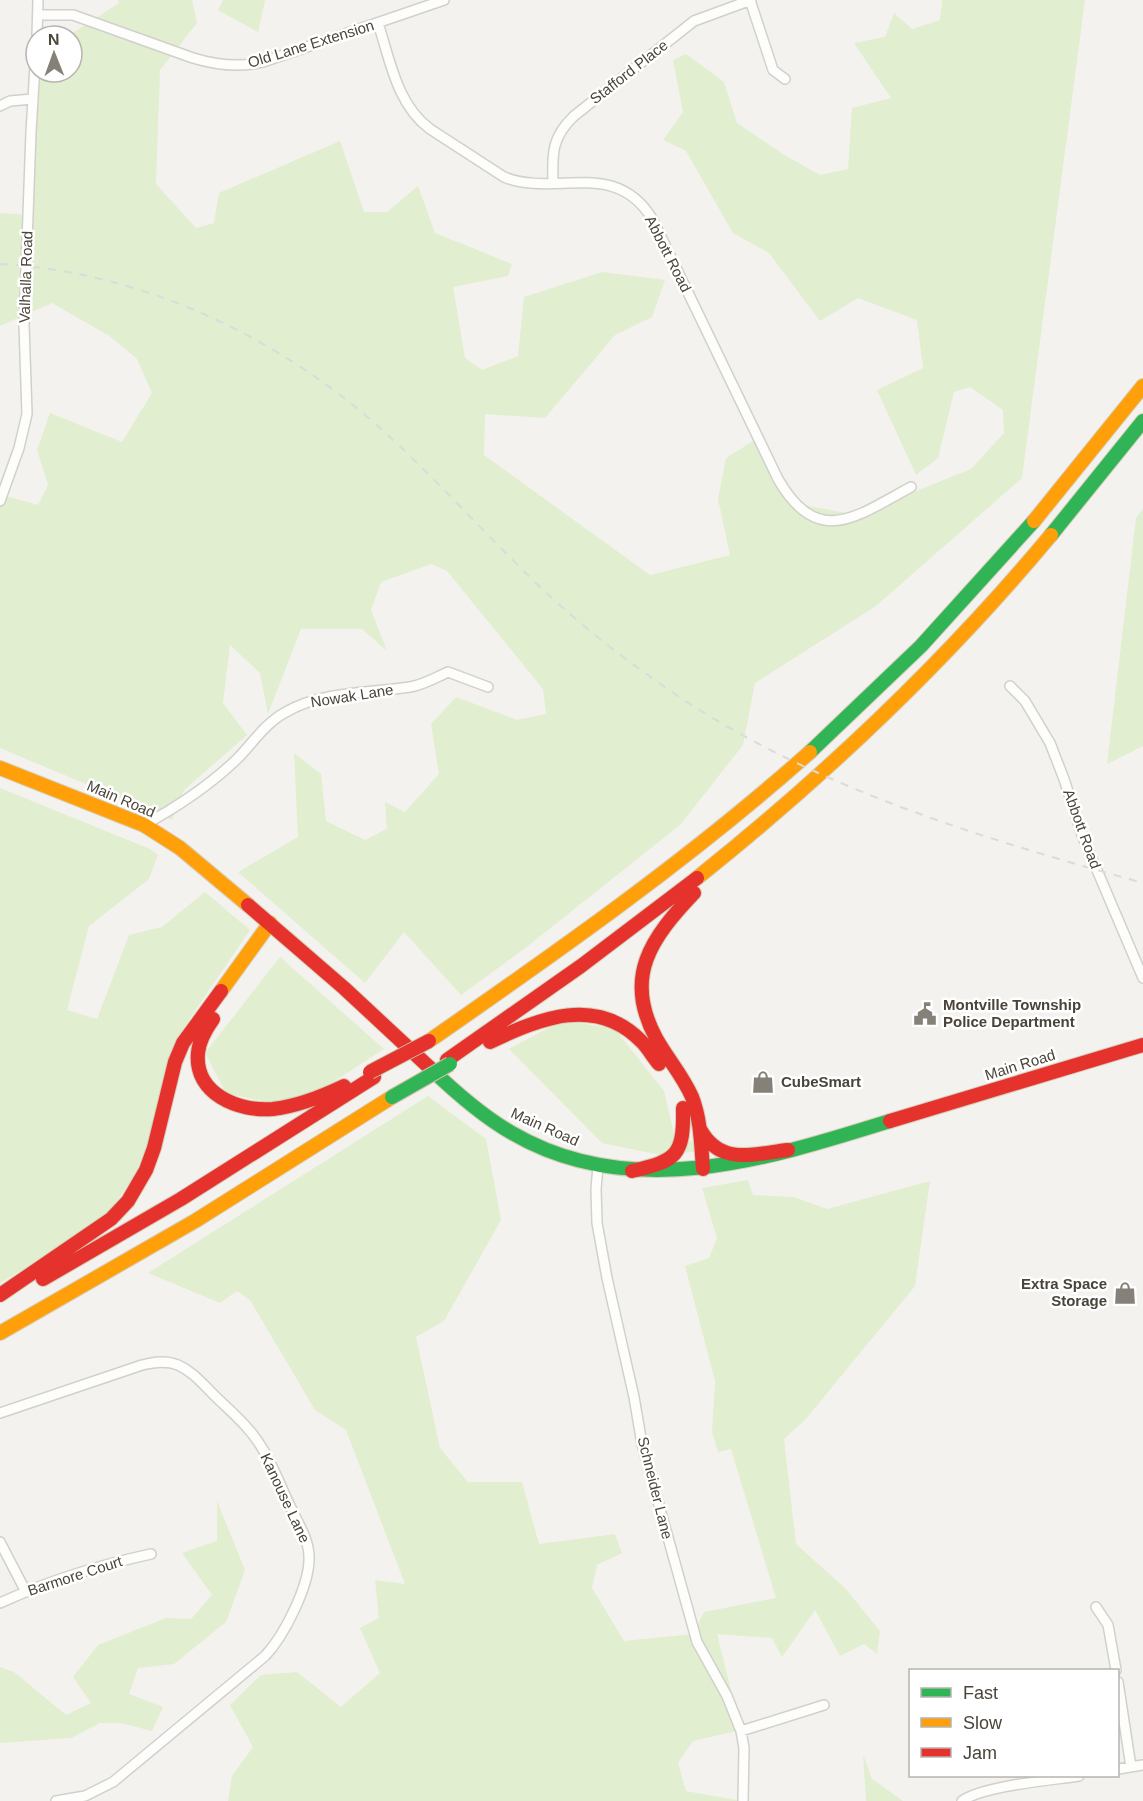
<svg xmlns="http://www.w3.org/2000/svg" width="1143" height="1801" font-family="Arial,sans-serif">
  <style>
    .green { fill: #e1eecf }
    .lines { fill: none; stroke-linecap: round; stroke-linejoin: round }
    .street-casing { stroke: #d2d0cb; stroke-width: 12 }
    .fast-casing { stroke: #d6cebb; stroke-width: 16 }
    .slow-casing { stroke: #d6cebb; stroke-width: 16 }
    .jam-casing { stroke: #d6cebb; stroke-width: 16 }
    .street { stroke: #fdfdfc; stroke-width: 9 }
    .fast { stroke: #30b455; stroke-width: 14 }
    .slow { stroke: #ff9f0a; stroke-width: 14 }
    .jam { stroke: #e5322d; stroke-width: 14 }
    .rail { stroke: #dbdbda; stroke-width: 2; stroke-dasharray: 8 8; stroke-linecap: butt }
    .fast-bridge-casing { stroke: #ccbfa9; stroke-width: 16; stroke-linecap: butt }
    .jam-bridge-casing { stroke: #ccbfa9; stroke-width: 16; stroke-linecap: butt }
    .fast-bridge { stroke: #30b455; stroke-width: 14 }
    .jam-bridge { stroke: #e5322d; stroke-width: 14 }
    .labels { text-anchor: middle; stroke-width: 5; stroke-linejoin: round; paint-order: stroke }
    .street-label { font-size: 15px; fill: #4b4439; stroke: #fff }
    .poi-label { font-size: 15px; font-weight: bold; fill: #4b4439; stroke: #fff; text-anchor: start }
  </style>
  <rect width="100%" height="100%" fill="#f4f2ee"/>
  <path class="green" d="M118,0H192L197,23L160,70L156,184L196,228L214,223L219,193L340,141L364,212H387L418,186L435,233L512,264L508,276L453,287L465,358L482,370L518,356L524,297L602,272L665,280L652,317L615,335L545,418L485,414L484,455L650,575L730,555L718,499L726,458L758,438L793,503L857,515L971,469L1004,433L1003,410L970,387L954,392L938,458L916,475L877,390L923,368L917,320L858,298L820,321L769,253L733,233L686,151L663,140L683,112L673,60L686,54L724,82L737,123L786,156L820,175L848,169L852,108L891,98L854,43L885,37L894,13L912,29L940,20L942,0H1085L1022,478L876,606L755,683L743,745L680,825L524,949L461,995L404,932L365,983L238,872L298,837L294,753L321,774L326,821L365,840L387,829L385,802L405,812L439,774L431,724L456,697L517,720L546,714L543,689L447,571L431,564L381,582L371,610L387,651L362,629H301L268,714L260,673L230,645L223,703L247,735L184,790L172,820L0,748V496L2,495L38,505L48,485L37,450L50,413L122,442L152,393L137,359L108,335L52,303L0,326V213L27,215L37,72H72V36H68L119,3Z
    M223,0H265L258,32L218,10Z
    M1143,509V746L1107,764L1136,518Z
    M0,788L150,849L158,855L149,879L89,926L67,1010L97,1019L129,935L162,927L205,892L250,930L184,1027L171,1052L148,1145L134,1176L114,1205L94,1226L0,1283Z
    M280,957L384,1049L316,1093L271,1103L226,1093L205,1053Z
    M563,1020L615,1029L664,1091L674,1134L712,1150L660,1155L602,1143L509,1049Z
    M428,1096L486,1139L501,1220L444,1321L416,1337L440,1448L468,1482H522L539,1544L615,1534L622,1553L597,1565L592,1588L624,1641L693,1634L704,1612L776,1598L731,1449L718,1452L712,1432L715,1381L685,1266L709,1258L717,1238L702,1188L748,1180L753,1195L794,1197L827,1209L930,1181L915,1286L805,1420L784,1439L796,1544L845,1588L880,1631L877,1654L864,1644L840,1656L815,1610L782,1657L772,1638L717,1634L741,1730L693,1741L678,1763L686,1791L742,1801H228L232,1776L253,1747L230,1705L261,1675L297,1672L341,1707L380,1673L360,1628L379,1618L375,1580L405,1584L346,1430L315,1410L250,1300L237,1291L220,1303L148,1273Z
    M217,1501L245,1570L226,1622L174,1664L138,1668L129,1694L163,1707L152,1731L121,1723H100L71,1738L0,1743V1667L14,1672L66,1715L91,1703L73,1677L98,1645L166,1618L191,1619L212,1595L182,1553L217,1541Z
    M863,1754L872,1779L903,1801H866Z"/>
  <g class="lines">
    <g class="street-casing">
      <path id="street" d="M750,0L773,70L785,79
        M38,15H73L193,58C216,65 239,68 263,62L444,0
        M378,23C390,60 397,105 430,129L504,177C556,198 615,157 653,220L778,479C818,549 857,516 911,487
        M37,36L38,0
        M0,106L10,101L33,99
        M553,182C552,153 552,137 574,116L694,21L751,0
        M0,501L19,448L27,414L24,325L31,132L36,48
        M1010,686L1025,701L1050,743L1064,779L1082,835L1143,978
        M144,825C177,807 210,785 237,759C253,743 265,723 286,712C322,691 371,693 410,687C423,685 437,677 448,672L488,687
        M598,1166L596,1189L597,1223L607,1278L634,1397L642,1444L697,1642L727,1696L741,1731L744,1748L743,1801
        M0,1413L142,1365C154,1362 166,1360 178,1365C192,1371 202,1383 213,1394C230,1411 250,1427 262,1448C274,1467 282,1490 292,1510C299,1525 309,1540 309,1557C310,1585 284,1636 265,1656L113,1782L85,1796L56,1801
        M0,1542L26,1592
        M0,1603C48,1581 100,1565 151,1554
        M1096,1607L1108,1625L1116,1670
        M1118,1682L1131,1767
        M741,1731L824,1705
        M1118,1769L1143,1765
        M962,1801C982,1786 1052,1780 1079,1776"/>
    </g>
    <g class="fast-casing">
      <path id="fast" d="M1051,535L1143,421
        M810,752L921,646L1034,521
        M430,1068C455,1092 482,1116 512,1133C632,1203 768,1159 890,1121"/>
    </g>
    <g class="slow-casing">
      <path id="slow" d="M1034,521L1143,386
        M0,768L144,825L180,848L248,905
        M697,878C826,775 946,661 1051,535
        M221,991L270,923
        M429,1041C560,950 691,858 810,752
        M0,1333L195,1221L392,1097"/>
    </g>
    <g class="jam-casing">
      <path id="jam" d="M694,893C651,938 623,977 656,1038C667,1058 683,1076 692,1097C701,1120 701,1145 703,1169
        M248,905L344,988L430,1068
        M213,1019C206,1029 199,1040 198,1053C194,1094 239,1112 273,1109C298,1106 321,1097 344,1086
        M490,1042C539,1018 597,995 642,1042C648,1048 653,1057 659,1064
        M447,1060L581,966L697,878
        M890,1121L1143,1045
        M700,1129C720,1166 753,1154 788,1150
        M632,1171C677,1161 684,1155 683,1108
        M43,1279L181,1199L374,1077
        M0,1295L111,1219L128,1201L146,1170L154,1148L175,1062L183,1043L221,991"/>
    </g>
    <use href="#street" class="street"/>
    <use href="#fast" class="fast"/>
    <use href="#slow" class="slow"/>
    <use href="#jam" class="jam"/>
    <path class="rail" d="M0,264C129,271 253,325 353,405C417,457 471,520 530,577C574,621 624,659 675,694C816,789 982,838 1143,883"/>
    <g class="fast-bridge-casing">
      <path id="fast-bridge" d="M392,1097L450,1064"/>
    </g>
    <g class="jam-bridge-casing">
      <path id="jam-bridge" d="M370,1072L429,1041"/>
    </g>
    <use href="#fast-bridge" class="fast-bridge"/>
    <use href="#jam-bridge" class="jam-bridge"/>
  </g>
  <defs>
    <g id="civic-bare" transform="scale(1.8)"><path d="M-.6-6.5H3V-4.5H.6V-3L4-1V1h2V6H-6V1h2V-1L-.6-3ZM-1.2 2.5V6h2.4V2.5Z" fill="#868178" stroke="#fff" stroke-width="2.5" paint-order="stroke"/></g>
    <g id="shop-bare" transform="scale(1.8)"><path d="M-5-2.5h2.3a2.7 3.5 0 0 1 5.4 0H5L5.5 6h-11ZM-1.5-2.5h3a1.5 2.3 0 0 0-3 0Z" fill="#868178" stroke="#fff" stroke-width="2.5" paint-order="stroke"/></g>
  </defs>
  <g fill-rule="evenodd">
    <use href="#civic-bare" x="925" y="1014"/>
    <use href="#shop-bare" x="763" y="1082"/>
    <use href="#shop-bare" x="1125" y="1293"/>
  </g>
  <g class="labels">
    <g class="street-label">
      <text transform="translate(311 44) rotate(-17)" y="5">Old Lane Extension</text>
      <text transform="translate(629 72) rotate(-38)" y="5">Stafford Place</text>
      <text transform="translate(668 254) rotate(63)" y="5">Abbott Road</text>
      <text transform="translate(26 277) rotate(-88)" y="5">Valhalla Road</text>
      <text transform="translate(352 696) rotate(-9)" y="5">Nowak Lane</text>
      <text transform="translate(121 799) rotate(23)" y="5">Main Road</text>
      <text transform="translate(1082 829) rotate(70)" y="5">Abbott Road</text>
      <text transform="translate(1020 1065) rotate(-17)" y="5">Main Road</text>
      <text transform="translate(545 1127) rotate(24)" y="5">Main Road</text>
      <text transform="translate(655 1488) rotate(76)" y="5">Schneider Lane</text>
      <text transform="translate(285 1498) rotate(65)" y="5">Kanouse Lane</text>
      <text transform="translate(75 1576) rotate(-18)" y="5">Barmore Court</text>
    </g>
    <g class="poi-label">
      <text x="943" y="1010">Montville Township<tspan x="943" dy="17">Police Department</tspan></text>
      <text x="781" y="1087">CubeSmart</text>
      <text x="1107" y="1289" text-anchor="end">Extra Space<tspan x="1107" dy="17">Storage</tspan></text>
    </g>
  </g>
  <rect x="909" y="1669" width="210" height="108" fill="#ffffff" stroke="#b7b4b0" stroke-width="1.5"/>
  <rect x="921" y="1688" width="30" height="9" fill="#30b455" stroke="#b7b4b0" stroke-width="1.5"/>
  <text x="963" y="1699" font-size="18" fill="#4b4439">Fast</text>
  <rect x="921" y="1718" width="30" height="9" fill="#ff9f0a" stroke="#b7b4b0" stroke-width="1.5"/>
  <text x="963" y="1729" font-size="18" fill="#4b4439">Slow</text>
  <rect x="921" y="1748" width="30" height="9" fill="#e5322d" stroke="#b7b4b0" stroke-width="1.5"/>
  <text x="963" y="1759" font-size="18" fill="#4b4439">Jam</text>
  <g transform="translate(54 54) rotate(359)"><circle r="28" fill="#ffffff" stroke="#b7b4b0" stroke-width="1.5"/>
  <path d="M0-4.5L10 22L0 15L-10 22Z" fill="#868178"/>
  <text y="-9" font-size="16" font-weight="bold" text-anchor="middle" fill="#4b4439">N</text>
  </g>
</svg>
